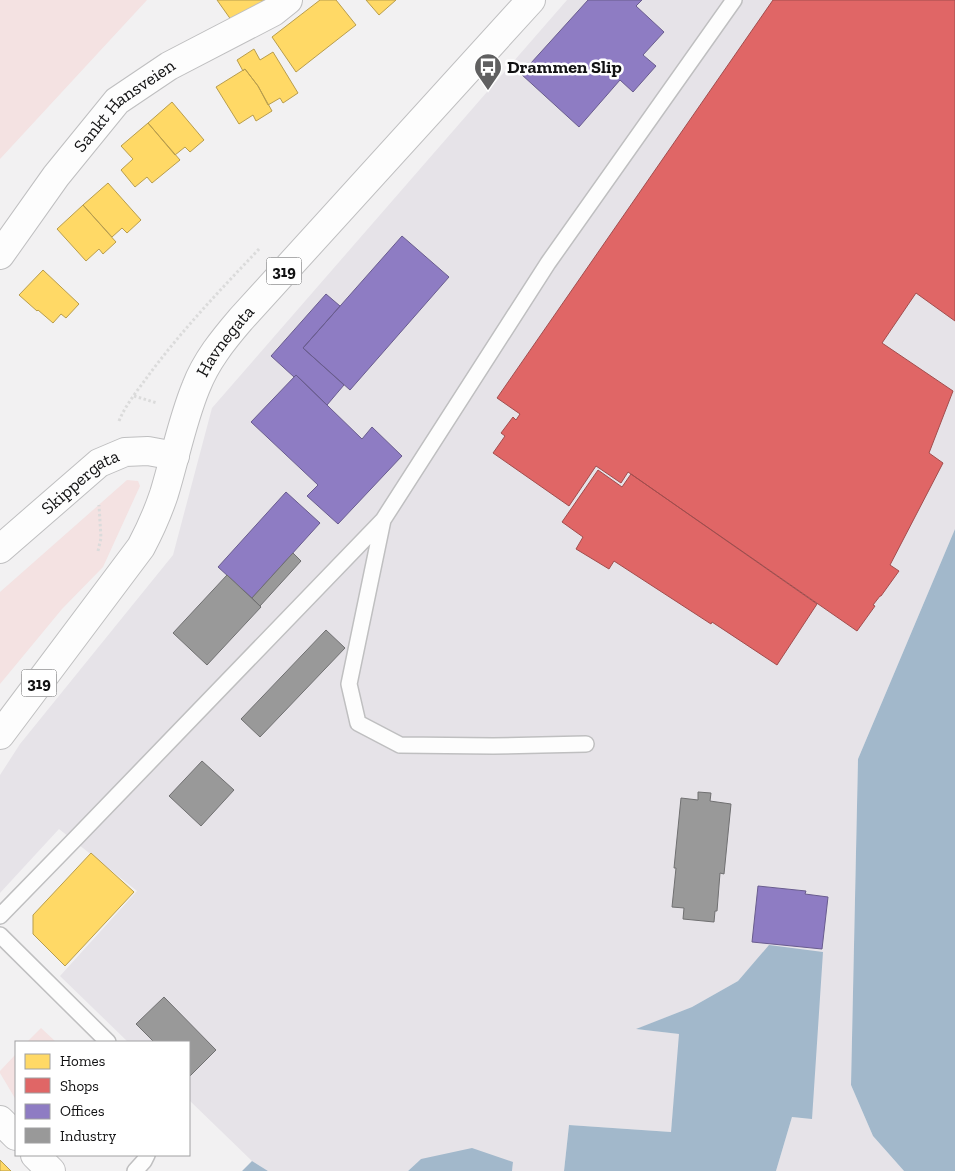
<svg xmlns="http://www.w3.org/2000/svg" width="955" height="1171" font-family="'Zilla Slab',serif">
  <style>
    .built { fill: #e6e3e8 }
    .green { fill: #f4e2e2 }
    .water { fill: #a2b8cb }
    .homes { fill: #ffd966; stroke: #b89d4d }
    .shops { fill: #e06666; stroke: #a24d4d }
    .offices { fill: #8e7cc3; stroke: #695c8e }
    .industry { fill: #999; stroke: #707071 }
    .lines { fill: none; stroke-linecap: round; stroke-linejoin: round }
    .service-casing { stroke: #bfbfc0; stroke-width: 18 }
    .minor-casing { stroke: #bfbfc0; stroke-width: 30 }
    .secondary-casing { stroke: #bfbfc0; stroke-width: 30 }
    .primary-casing { stroke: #bfbfc0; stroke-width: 30 }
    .path { stroke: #dbdbdb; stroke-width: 3; stroke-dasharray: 2.5 2.5; stroke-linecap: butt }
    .service { stroke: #fdfdfd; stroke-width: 15 }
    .minor { stroke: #fdfdfd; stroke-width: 28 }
    .secondary { stroke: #fdfdfd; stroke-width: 28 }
    .primary { stroke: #fdfdfd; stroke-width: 28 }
    .labels { text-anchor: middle; stroke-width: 5; stroke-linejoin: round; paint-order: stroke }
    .shield { fill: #fff; stroke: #59595a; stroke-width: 1 }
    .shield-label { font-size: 16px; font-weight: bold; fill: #121213 }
    .poi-label { font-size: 18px; font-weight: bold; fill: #121213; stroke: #fff; text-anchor: start }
    .street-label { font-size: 18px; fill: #121213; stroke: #fff }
  </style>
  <rect width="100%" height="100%" fill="#f2f1f2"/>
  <path class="built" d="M567,0H955V529L858,759L851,1085L873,1136L904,1171H776L792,1117L812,1118L770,945L738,981L692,1007L637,1029L680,1034L671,1132L569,1125L564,1171H512L513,1162L421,1159L408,1171H268L252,1161L189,1100V1042H128L60,976L137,891L59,829L0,893V775L20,744L173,555L212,408Z"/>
  <path class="green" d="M0,0H147L0,159Z
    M127,480L138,481L140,486L103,567L62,609L0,684V592Z
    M41,1028L56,1042H27Z
    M16,1054V1100L0,1073V1071Z"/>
  <path class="water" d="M955,529V1171H904L873,1136L851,1085L858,759Z
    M769,945L823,952L812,1119L792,1117L776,1171H564L569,1125L671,1132L679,1034L636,1029L692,1007L738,981Z
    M472,1148L513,1162L512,1171H408L421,1159Z
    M252,1161L268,1171H242Z"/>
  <path class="homes" d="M217,0H268L234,24Z
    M320,0H336L356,25L296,72L272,37Z
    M366,0H396L379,15Z
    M254,49L260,60L273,52L298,93L283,103L280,98L268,105L258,86L245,69L243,71L237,60Z
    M245,69L258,86L272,111L256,121L253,115L239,124L216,87Z
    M172,102L204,140L190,152L185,147L175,155L148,123Z
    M148,123L180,160L152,183L147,177L135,187L121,170L133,159L121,146Z
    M108,183L141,220L127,233L122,228L112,237L83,205Z
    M83,205L116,242L103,254L99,249L86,261L57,229Z
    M43,270L79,304L66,318L61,314L53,323L38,310L37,311L19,295Z
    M91,853L134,892L65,966L33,934V915Z
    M0,1160L11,1171H0Z"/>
  <path class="shops" d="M773,0H955V321L916,293L882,343L953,391L929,453L943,463L890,565L899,571L881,596H880L873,605L875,606L857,631L628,472L621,483L596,466L569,506L493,453L505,436L501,433L513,417L516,420L520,414L497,398Z
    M598,470L622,487L631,474L817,604L777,665L712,622L711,624L614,561L609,569L576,549L583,537L562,522Z"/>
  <path class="offices" d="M588,0H642L636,6L664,32L643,55L656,66L633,92L620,80L579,127L521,74Z
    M402,236L449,277L350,390L303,348Z
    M326,294L340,306L303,348L344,385L327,405L296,375L294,377L271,356Z
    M296,375L362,439L372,427L402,456L338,524L307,496L318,485L251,422Z
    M286,492L320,523L252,598L218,567Z
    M758,886L806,891L805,894L828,897L822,949L752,942Z"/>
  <path class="industry" d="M293,553L301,561L260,606L252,598Z
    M227,575L261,607L207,665L173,633Z
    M326,630L345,648L260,737L241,719Z
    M202,761L234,790L201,826L169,796Z
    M698,792L711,793L710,801L731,804L724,874L720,873L717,911H715L714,922L683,919L684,908L672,907L676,868H674L681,798L698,800Z
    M164,997L216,1050L189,1077V1042H154L136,1024Z"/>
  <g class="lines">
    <g class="service-casing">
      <path id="service" d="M383,520L349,684L358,723L400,745L493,746L586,744
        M0,916L76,838L383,520L548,263L734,0
        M0,935L108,1042
        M135,1171L144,1161L147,1155"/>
    </g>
    <g class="minor-casing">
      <g id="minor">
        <path id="s1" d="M0,255L56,176L117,101L169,66L273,12L288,0"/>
        <path d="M0,1120L16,1136"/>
        <path d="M35,1155L51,1171"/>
      </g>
    </g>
    <g class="secondary-casing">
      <g id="secondary">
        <path id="s2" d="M0,549L99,463L125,452L148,451L175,456"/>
      </g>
    </g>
    <g class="primary-casing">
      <g id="primary">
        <path id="s3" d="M0,735L141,547C150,530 158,512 164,494C175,458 182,421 196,387C206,361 223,340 241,319L531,0"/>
      </g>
    </g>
    <path class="path" d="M134,396L157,403
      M119,421C126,404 138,390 148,376C182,330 221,289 260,248
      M98,551L101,538L99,505"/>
    <use href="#service" class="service"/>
    <use href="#minor" class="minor"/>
    <use href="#secondary" class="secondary"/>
    <use href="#primary" class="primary"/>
  </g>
  <defs>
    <g id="bus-pin" transform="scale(1.4375)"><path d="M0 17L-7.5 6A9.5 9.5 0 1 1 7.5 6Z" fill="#606061" stroke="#fff"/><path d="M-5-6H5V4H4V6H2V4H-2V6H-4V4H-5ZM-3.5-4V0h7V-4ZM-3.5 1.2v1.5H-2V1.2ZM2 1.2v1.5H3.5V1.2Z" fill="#fff"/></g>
  </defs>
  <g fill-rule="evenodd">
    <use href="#bus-pin" x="488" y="67"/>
  </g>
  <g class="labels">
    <g class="shield">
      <rect x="266.5" y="257.5" width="35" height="27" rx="4"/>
      <rect x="21.5" y="669.5" width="35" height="27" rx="4"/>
    </g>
    <g class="shield-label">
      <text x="284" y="277">319</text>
      <text x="39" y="689">319</text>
    </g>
    <g class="poi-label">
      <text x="507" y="73">Drammen Slip</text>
    </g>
    <g class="street-label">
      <text dy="6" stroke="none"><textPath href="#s1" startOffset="196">Sankt Hansveien</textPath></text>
      <text dy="6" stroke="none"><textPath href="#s3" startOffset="459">Havnegata</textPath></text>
      <text dy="6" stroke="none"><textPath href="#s2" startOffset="105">Skippergata</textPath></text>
    </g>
  </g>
  <rect x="15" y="1041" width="175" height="115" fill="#ffffff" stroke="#a0a0a1"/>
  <rect x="25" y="1054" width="25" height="15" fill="#ffd966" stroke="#a0a0a1"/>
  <text x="60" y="1066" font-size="15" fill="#121213">Homes</text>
  <rect x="25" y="1078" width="25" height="15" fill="#e06666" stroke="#a0a0a1"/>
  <text x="60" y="1091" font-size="15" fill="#121213">Shops</text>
  <rect x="25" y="1104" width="25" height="15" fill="#8e7cc3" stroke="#a0a0a1"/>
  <text x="60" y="1116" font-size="15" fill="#121213">Offices</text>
  <rect x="25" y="1128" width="25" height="15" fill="#999999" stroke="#a0a0a1"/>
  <text x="60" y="1141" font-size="15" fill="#121213">Industry</text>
</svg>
